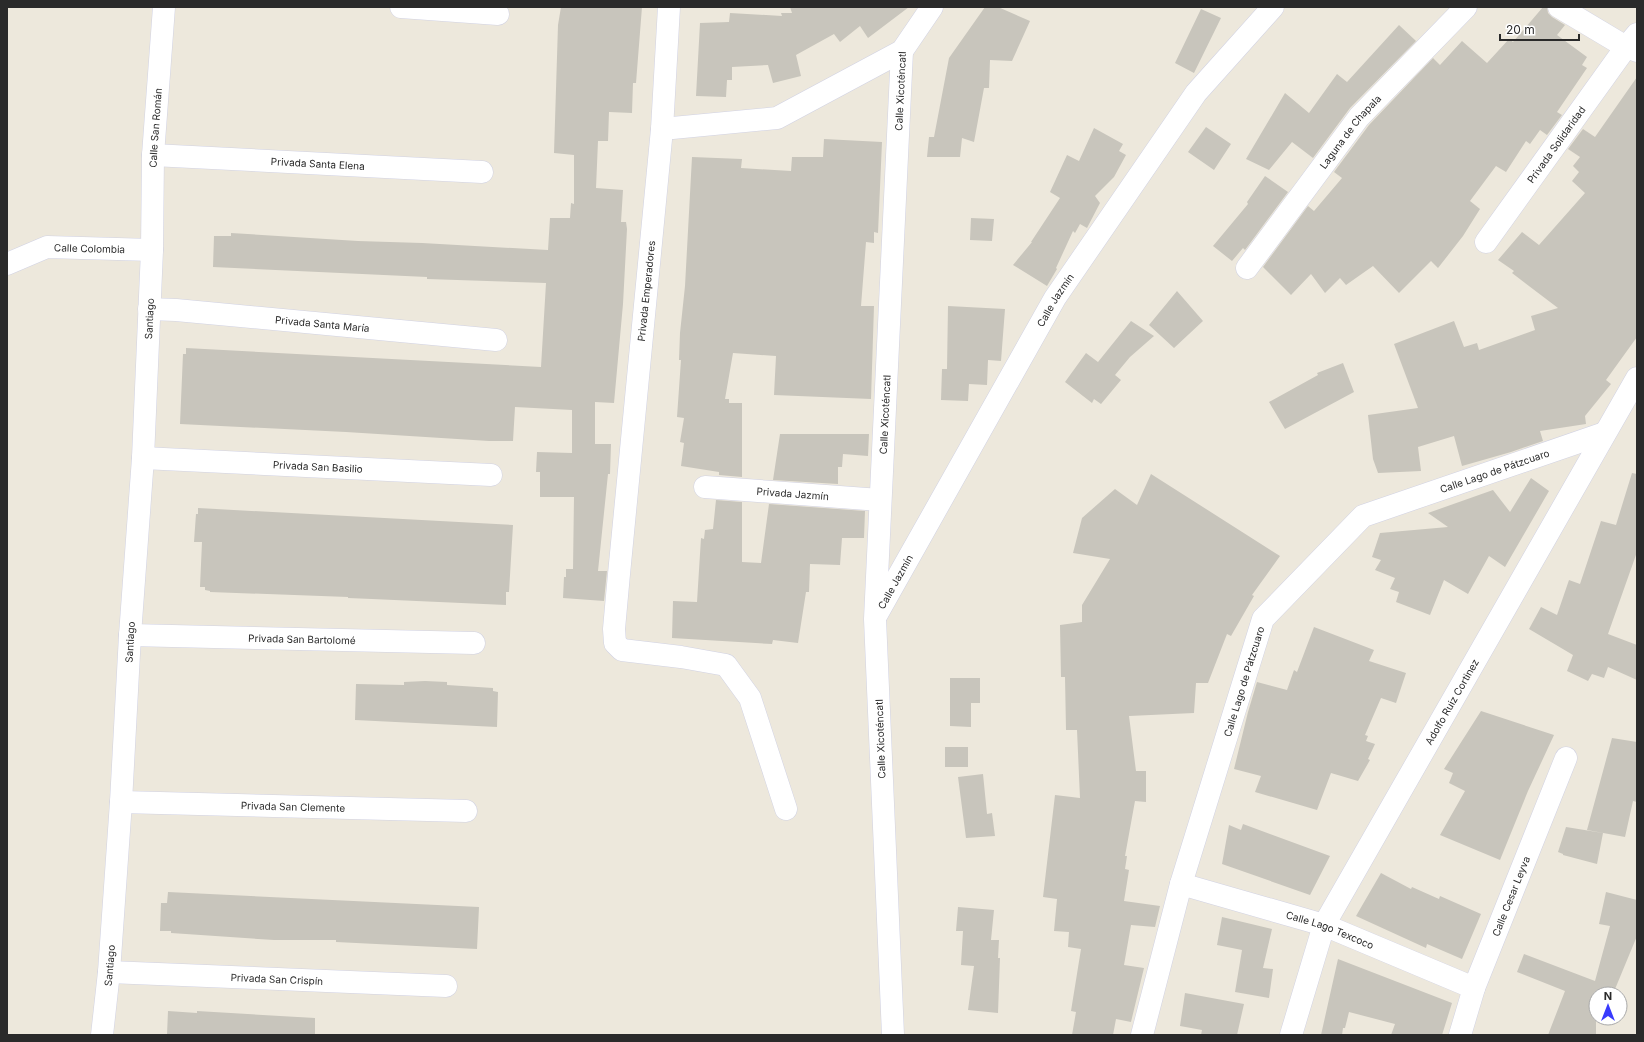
<svg xmlns="http://www.w3.org/2000/svg" width="1644" height="1042" font-family="Inter,sans-serif">
  <style>
    .building { fill: #c8c5bc }
    .lines { fill: none; stroke-linecap: round; stroke-linejoin: round }
    .minor-casing { stroke: #d1d2e3; stroke-width: 23 }
    .tertiary-casing { stroke: #d1d2e3; stroke-width: 23 }
    .minor { stroke: #fff; stroke-width: 22 }
    .tertiary { stroke: #fff; stroke-width: 22 }
    .labels { text-anchor: middle; stroke-width: 4; stroke-linejoin: round; paint-order: stroke }
    .street-label { font-size: 10px; fill: #2a2a2a; stroke: #fff }
  </style>
  <rect width="100%" height="100%" fill="#ede8dc"/>
  <path class="building" d="M561,7H642L636,83H633L632,113L609,112L608,141H598L596,188L623,190L621,222H626L627,229L623,304L614,403L595,402V444H611L610,474H608L598,571H607L604,601L563,598L564,577H566V569H573L574,497H540V472H536L537,452L572,453V410L515,407L513,441H489L346,432L180,424L183,354H186V348L541,367L546,283L427,279V277L213,267L214,236H231V233L358,241L422,243L548,250L550,218H570L571,203L574,204V155L554,153L558,25Z
    M790,7H909L868,38L860,26L840,42L834,34L796,55L801,76L773,83L768,65L732,67V80H727L726,97L696,96L700,23L729,22L730,13L782,16L781,13H792Z
    M985,7H998L1030,21L1012,61L990,60L989,88H984L974,142L962,138L960,157H927L929,137H934L949,58Z
    M1543,7H1547L1548,13L1552,17L1565,25L1557,35L1587,57L1582,65L1587,68L1557,112L1562,115L1547,135L1540,130L1530,144L1526,141L1506,172L1496,166L1470,201L1480,209L1463,236L1438,268L1431,261L1399,293L1373,266L1346,285L1340,278L1325,293L1311,274L1291,295L1263,267L1308,206L1314,211L1342,178L1334,172L1369,125L1433,58L1440,65L1462,41L1487,63L1509,39L1513,42Z
    M1201,9L1221,18L1194,73L1175,63Z
    M1399,25L1416,41L1350,108L1313,158L1292,142L1269,170L1246,159L1285,93L1309,113L1337,74L1347,82Z
    M1637,77V337L1606,380L1611,384L1585,416L1586,424L1540,431L1543,441L1511,452L1462,466L1454,436L1418,447L1421,471L1378,473L1373,459L1368,415L1418,408L1394,344L1454,321L1464,347L1477,343L1479,350L1535,330L1531,316L1558,308L1512,273L1514,271L1498,260L1522,232L1539,245L1585,193L1572,181L1579,172L1573,166L1580,157L1568,149L1583,129L1595,137Z
    M1206,127L1231,144L1214,170L1188,152Z
    M1094,128L1123,144L1119,151L1126,155L1114,177L1095,196L1100,203L1087,228L1080,224L1075,233L1073,231L1056,268L1057,269L1047,286L1013,265L1032,242H1031L1060,198L1050,192L1067,155L1079,161Z
    M824,139L882,142L878,233L874,232V243L866,242L861,306H874L871,399L774,395L776,356L733,353L725,399H729V403H742V477L719,475V472L681,466L684,443L680,442L684,418L677,417L681,360H679L680,333L685,286L692,157L742,159L741,168L791,171L792,157H823Z
    M1265,176L1288,192L1245,250L1243,248L1232,261L1213,246L1248,204L1247,202Z
    M971,218L994,219L992,241L970,240Z
    M1177,291L1203,321L1174,348L1149,325Z
    M948,306L1005,309L1001,361L988,360L987,385L969,384L968,401L941,400L942,369H947Z
    M1131,321L1154,336L1130,357L1115,375L1121,380L1101,404L1094,399L1092,403L1065,382L1086,353L1098,362Z
    M1343,363L1354,392L1285,429L1269,402L1318,375L1317,373Z
    M780,434H869L868,456L843,454L842,467H838V484L773,480Z
    M1632,473L1637,474V552L1608,634L1637,645V680L1608,667L1604,678L1592,674L1588,681L1567,671L1573,655L1529,629L1541,607L1557,615L1569,580L1580,584L1601,521L1616,525Z
    M1151,474L1280,556L1252,595L1254,596L1231,636L1227,634L1208,683H1196L1194,713L1129,716L1136,771H1146V802L1135,801L1125,856H1127L1125,869L1129,870L1124,901L1160,906L1155,927L1131,925L1124,965L1144,968L1131,1022L1116,1019L1113,1035H1072L1076,1012L1071,1011L1081,949L1068,947L1069,932L1054,931L1057,899L1043,897L1055,795L1080,798L1077,730H1066L1065,677H1061L1060,625L1082,622V605L1110,559L1073,553L1082,518L1115,489L1137,505Z
    M1531,478L1549,491L1505,567L1489,556L1468,594L1444,580L1430,615L1396,602L1399,592L1390,589L1395,578L1375,570L1381,560L1372,557L1380,533L1448,527L1428,513L1493,490L1510,512Z
    M716,500L742,502V562L761,563L769,504L865,511L864,538H842L840,565L810,564L809,592H806L798,643L773,640L772,644L672,638L673,601L697,602L701,538L704,539L705,530L713,529Z
    M198,508L513,525L509,592H506V605L372,599L348,598V597L210,592V591L205,590V587H200L202,542H194L196,514H198Z
    M1314,627L1374,650L1369,661L1406,673L1396,703L1381,698L1365,735L1368,736L1366,741L1375,744L1368,759L1370,760L1358,781L1331,773L1317,810L1255,792L1261,776L1234,769L1248,712L1257,682L1287,690L1294,670L1297,672Z
    M950,678H980V703H971V727L950,726Z
    M425,681L447,682V685L493,688V691L498,692L497,727L355,720L356,684L404,685V682Z
    M1481,711L1554,735L1528,791L1500,860L1440,835L1465,791L1449,783L1453,773L1444,769Z
    M1612,738L1637,742V802L1633,801L1625,837L1587,830Z
    M945,747H968V767H945Z
    M983,774L987,814L992,813L995,836L966,838L958,777Z
    M1243,824L1330,856L1310,895L1222,864L1229,825L1241,830Z
    M1566,827L1603,833L1597,864L1563,855V854L1558,852Z
    M1381,873L1411,889L1412,887L1439,899L1440,896L1481,914L1462,959L1427,944L1426,948L1356,916Z
    M168,892L479,907L477,949L336,942V940H274L171,933V931H160L161,903H167Z
    M1606,892L1637,900V936L1613,994H1596V1035H1548L1565,991L1517,972L1524,954L1595,981L1610,926L1599,924Z
    M958,907L994,910L991,940H999L998,958H1000L998,1013L968,1010L974,966L961,965L963,931H956Z
    M1222,917L1272,929L1263,968L1273,969L1269,998L1235,992L1242,950L1217,945Z
    M1338,959L1452,1003L1442,1035H1391L1395,1024L1349,1012L1345,1028H1343L1342,1035H1321Z
    M1185,993L1244,1004L1237,1035H1201L1202,1030L1180,1026Z
    M168,1011L197,1013V1011L315,1018V1035H167Z"/>
  <g class="lines">
    <g class="minor-casing">
      <g id="minor">
        <path d="M401,7L498,14"/>
        <path d="M669,7L662,129L619,574L614,629L615,643L622,650L681,657L726,665L750,698L786,809"/>
        <path d="M1559,7L1626,47L1637,51"/>
        <path d="M662,129L777,118L902,51L932,7"/>
        <path id="s1" d="M153,155L482,172"/>
        <path id="s2" d="M1486,242L1626,47L1637,34"/>
        <path id="s3" d="M1247,268L1359,117L1466,7"/>
        <path id="s4" d="M149,309L176,310L496,340"/>
        <path id="s5" d="M143,458L491,475"/>
        <path id="s6" d="M705,487L880,500"/>
        <path id="s7" d="M877,614L1055,298L1196,93L1273,7"/>
        <path id="s8" d="M130,635L474,643"/>
        <path id="s9" d="M121,802L466,811"/>
        <path id="s10" d="M1181,884L1324,925L1474,988"/>
        <path id="s11" d="M109,972L446,986"/>
        <path id="s12" d="M102,1035L109,972L121,802L130,635L143,458L152,250L153,155L164,7"/>
        <path id="s13" d="M893,1035L875,619L902,51"/>
        <path id="s14" d="M1142,1035L1181,884L1263,619L1363,516L1605,433"/>
        <path id="s15" d="M1460,1035L1474,988L1566,758"/>
      </g>
    </g>
    <g class="tertiary-casing">
      <g id="tertiary">
        <path id="s16" d="M7,264L47,247L152,250"/>
        <path id="s17" d="M1291,1035L1324,925L1637,378"/>
      </g>
    </g>
    <use href="#minor" class="minor"/>
    <use href="#tertiary" class="tertiary"/>
  </g>
  <g class="labels">
    <g class="street-label">
      <text dy="4" stroke="none"><textPath href="#s13" startOffset="945">Calle Xicoténcatl</textPath></text>
      <text dy="4" stroke="none"><textPath href="#s12" startOffset="909">Calle San Román</textPath></text>
      <text dy="4" stroke="none"><textPath href="#s3" startOffset="171">Laguna de Chapala</textPath></text>
      <text dy="4" stroke="none"><textPath href="#s2" startOffset="120">Privada Solidaridad</textPath></text>
      <text dy="4" stroke="none"><textPath href="#s1" startOffset="165">Privada Santa Elena</textPath></text>
      <text dy="4" stroke="none"><textPath href="#s16" startOffset="86">Calle Colombia</textPath></text>
      <text transform="translate(646 291) rotate(-84)" y="4">Privada Emperadores</text>
      <text dy="4" stroke="none"><textPath href="#s7" startOffset="361">Calle Jazmín</textPath></text>
      <text dy="4" stroke="none"><textPath href="#s12" startOffset="718">Santiago</textPath></text>
      <text dy="4" stroke="none"><textPath href="#s4" startOffset="174">Privada Santa María</textPath></text>
      <text dy="4" stroke="none"><textPath href="#s13" startOffset="621">Calle Xicoténcatl</textPath></text>
      <text dy="4" stroke="none"><textPath href="#s5" startOffset="175">Privada San Basilio</textPath></text>
      <text dy="4" stroke="none"><textPath href="#s14" startOffset="716">Calle Lago de Pátzcuaro</textPath></text>
      <text dy="4" stroke="none"><textPath href="#s6" startOffset="88">Privada Jazmín</textPath></text>
      <text dy="4" stroke="none"><textPath href="#s7" startOffset="37">Calle Jazmín</textPath></text>
      <text dy="4" stroke="none"><textPath href="#s8" startOffset="172">Privada San Bartolomé</textPath></text>
      <text dy="4" stroke="none"><textPath href="#s12" startOffset="394">Santiago</textPath></text>
      <text dy="4" stroke="none"><textPath href="#s14" startOffset="368">Calle Lago de Pátzcuaro</textPath></text>
      <text dy="4" stroke="none"><textPath href="#s17" startOffset="372">Adolfo Ruiz Cortinez</textPath></text>
      <text transform="translate(880 739) rotate(-92)" y="4">Calle Xicoténcatl</text>
      <text dy="4" stroke="none"><textPath href="#s9" startOffset="172">Privada San Clemente</textPath></text>
      <text dy="4" stroke="none"><textPath href="#s15" startOffset="148">Calle Cesar Leyva</textPath></text>
      <text dy="4" stroke="none"><textPath href="#s10" startOffset="156">Calle Lago Texcoco</textPath></text>
      <text dy="4" stroke="none"><textPath href="#s12" startOffset="70">Santiago</textPath></text>
      <text dy="4" stroke="none"><textPath href="#s11" startOffset="168">Privada San Crispín</textPath></text>
    </g>
  </g>
  <rect width="1644" height="1042" fill="none" stroke="#2a2a2a" stroke-width="16"/>
  <g transform="translate(1608 1006)"><circle r="19" fill="#ffffff" stroke="#aaaaaa"/>
  <path d="M0-3L7 15L0 10L-7 15Z" fill="#393bfd"/>
  <text y="-6" font-size="11" font-weight="bold" text-anchor="middle" fill="#2a2a2a">N</text>
  </g>
  <path d="M1500 34v6h79v-6" fill="none" stroke="#2a2a2a" stroke-width="2"/>
  <text x="1506" y="34" font-size="12" fill="#2a2a2a" stroke="#ffffff" stroke-width="3" paint-order="stroke">20 m</text>
</svg>
